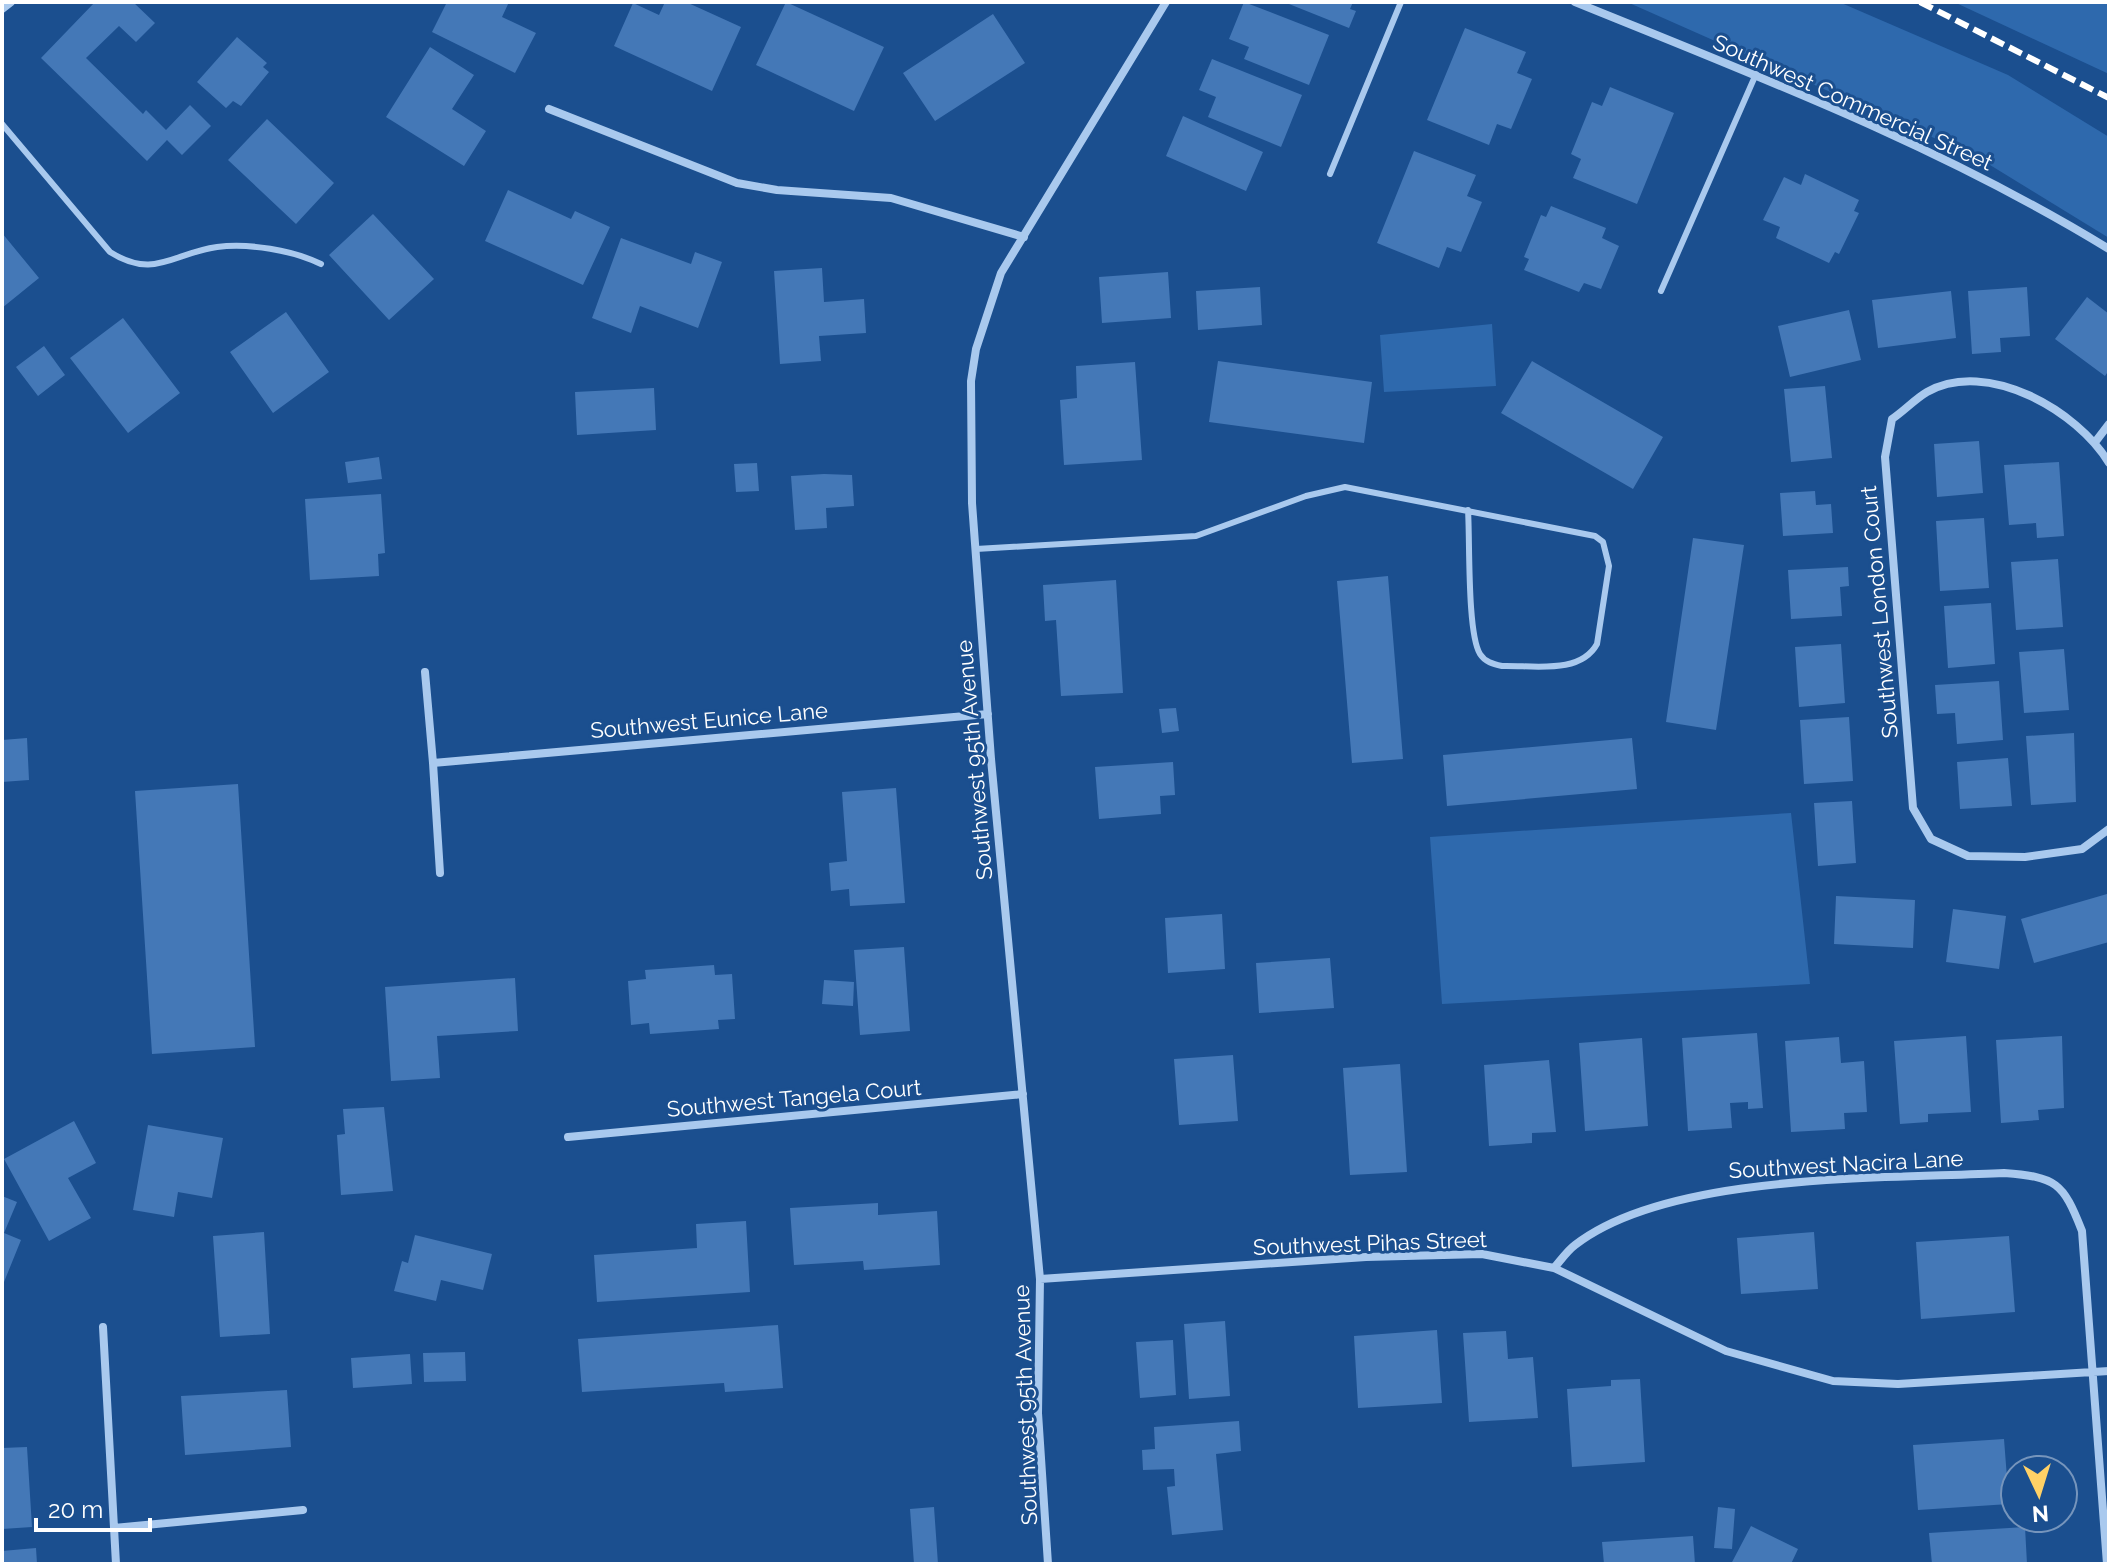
<svg xmlns="http://www.w3.org/2000/svg" width="2111" height="1566" font-family="Raleway,sans-serif">
  <style>
    .green { fill: #2e69ad }
    .building { fill: #4478b7 }
    .lines { fill: none; stroke-linecap: round; stroke-linejoin: round }
    .lane { stroke: #a9c9ee; stroke-width: 6 }
    .street { stroke: #a9c9ee; stroke-width: 8 }
    .rail { stroke: #fff; stroke-width: 6; stroke-dasharray: 14 6; stroke-linecap: butt }
    .labels { text-anchor: middle; stroke-width: 6; stroke-linejoin: round; paint-order: stroke }
    .street-label { font-size: 22px; fill: #fff; stroke: #1b4f8f }
  </style>
  <rect width="100%" height="100%" fill="#1b4f8f"/>
  <path class="green" d="M1627,2H1839L2008,75L2109,137V238L1977,157Z
    M1954,2H2109V74Z
    M1492,324L1496,386L1384,392L1380,335Z
    M1791,813L1810,984L1442,1004L1430,837Z"/>
  <path class="building" d="M95,2H133L155,23L136,42L119,26L86,58L143,114L146,110L166,130L190,105L211,126L182,155L167,140L147,161L41,58Z
    M447,2H509L502,17L536,33L515,73L432,32Z
    M665,2H686L741,27L712,91L614,46L633,3L659,15Z
    M786,2L884,47L854,111L756,65Z
    M1244,2L1329,35L1309,85L1244,59L1249,47L1229,39Z
    M1284,2H1353L1350,9L1356,11L1349,28Z
    M993,14L1025,63L935,121L903,73Z
    M1465,28L1526,52L1517,73L1532,79L1511,129L1497,124L1489,145L1427,120Z
    M237,37L267,63L263,67L269,72L241,106L233,101L226,108L197,82Z
    M430,47L474,75L452,109L486,131L464,166L386,117Z
    M1212,59L1302,95L1281,147L1208,117L1216,97L1199,90Z
    M1610,87L1674,113L1637,204L1573,178L1581,159L1571,154L1592,102L1602,106Z
    M1183,116L1263,152L1246,191L1166,156Z
    M267,119L334,183L296,224L228,160Z
    M1414,151L1476,175L1467,196L1482,202L1461,252L1447,247L1439,268L1377,243Z
    M1805,174L1859,200L1854,211L1859,213L1839,254L1835,252L1829,263L1776,238L1780,227L1763,220L1784,177L1801,185Z
    M508,190L571,219L575,211L610,227L583,285L485,241Z
    M1551,206L1606,228L1602,238L1619,246L1601,289L1584,283L1579,292L1524,270L1529,259L1524,257L1541,215L1546,217Z
    M373,214L434,279L389,320L329,255Z
    M2,233L39,278L2,308Z
    M621,238L691,264L695,252L722,262L698,328L640,306L631,333L592,318Z
    M822,268L824,302L864,299L866,333L819,336L821,361L780,364L774,271Z
    M1168,272L1171,318L1102,323L1099,277Z
    M1260,287L1262,325L1198,330L1196,291Z
    M2027,287L2030,336L2000,338L2001,352L1972,354L1968,291Z
    M1951,291L1956,338L1878,348L1872,300Z
    M2087,297L2109,314V370L2105,376L2055,339Z
    M1849,310L1861,360L1790,377L1778,326Z
    M286,312L329,372L273,413L230,352Z
    M123,318L180,393L128,433L70,358Z
    M44,346L65,375L38,396L16,367Z
    M1218,361L1372,382L1364,443L1209,422Z
    M1532,361L1663,437L1633,489L1501,413Z
    M1135,362L1142,460L1064,465L1060,400L1077,398L1076,366Z
    M1825,386L1832,458L1791,462L1784,389Z
    M654,388L656,430L577,435L575,392Z
    M1979,441L1983,493L1937,497L1934,444Z
    M379,457L382,479L348,483L345,462Z
    M2059,462L2064,536L2037,538L2036,523L2009,525L2004,465Z
    M757,463L759,491L736,492L734,464Z
    M824,474L852,475L854,506L826,508L827,528L795,530L791,476Z
    M1815,491L1816,505L1831,504L1833,533L1783,536L1780,493Z
    M381,494L385,553L378,554L379,576L310,580L305,499Z
    M1984,518L1989,588L1940,591L1936,521Z
    M1693,538L1744,545L1716,730L1666,722Z
    M2058,559L2063,627L2016,630L2011,562Z
    M1848,567L1849,586L1840,587L1842,616L1791,619L1788,570Z
    M1388,576L1403,759L1352,763L1337,581Z
    M1116,580L1123,693L1061,696L1056,620L1045,621L1043,585Z
    M1991,603L1995,664L1948,668L1944,606Z
    M1841,644L1845,703L1799,707L1795,647Z
    M2064,649L2069,710L2024,713L2019,652Z
    M1999,681L2003,740L1957,744L1955,713L1937,714L1935,685Z
    M1176,708L1179,731L1162,733L1159,709Z
    M1849,717L1853,781L1804,784L1800,720Z
    M2074,733L2076,802L2031,805L2026,736Z
    M27,738L29,780L2,782V740Z
    M1632,738L1637,789L1447,806L1443,755Z
    M2008,758L2012,806L1960,809L1957,762Z
    M1173,762L1175,795L1160,796L1161,814L1099,819L1095,767Z
    M238,784L255,1047L152,1054L135,791Z
    M896,788L905,903L850,906L849,889L831,891L829,863L847,861L842,792Z
    M1852,801L1856,863L1818,866L1814,803Z
    M2107,894L2109,942L2034,963L2021,919Z
    M1836,896L1915,900L1913,948L1834,944Z
    M1953,909L2006,916L1999,969L1946,962Z
    M1222,914L1225,969L1168,973L1165,918Z
    M904,947L910,1031L860,1035L854,950Z
    M1330,958L1334,1008L1259,1013L1256,963Z
    M714,965L715,975L732,974L735,1019L718,1020L719,1029L650,1034L649,1023L631,1025L628,981L646,979L645,970Z
    M515,978L518,1031L437,1036L440,1078L391,1081L385,987Z
    M824,980L854,982L853,1006L822,1004Z
    M1757,1033L1763,1108L1748,1109V1102L1730,1103L1732,1128L1688,1131L1682,1038Z
    M1966,1036L1971,1112L1928,1114V1122L1900,1124L1894,1041Z
    M2062,1036L2064,1108L2038,1110L2039,1120L2001,1123L1996,1040Z
    M1839,1037L1841,1063L1864,1061L1867,1112L1844,1113L1845,1129L1791,1132L1785,1041Z
    M1642,1038L1648,1126L1585,1131L1579,1043Z
    M1233,1055L1238,1121L1179,1125L1174,1059Z
    M1549,1060L1556,1132L1532,1133V1143L1489,1146L1484,1065Z
    M1400,1064L1407,1172L1350,1175L1343,1068Z
    M384,1107L393,1191L341,1195L337,1135L345,1134L343,1109Z
    M74,1121L96,1163L68,1178L91,1218L49,1241L4,1159Z
    M148,1125L223,1138L212,1198L178,1192L174,1217L133,1210Z
    M2,1196L17,1202L4,1233L21,1240L2,1287Z
    M878,1203V1215L937,1211L940,1265L864,1270L863,1261L794,1265L790,1208Z
    M746,1221L750,1292L597,1302L594,1255L697,1248L696,1224Z
    M264,1232L270,1334L220,1337L213,1236Z
    M1814,1232L1818,1289L1741,1294L1737,1238Z
    M415,1235L492,1254L483,1290L441,1280L436,1301L394,1291L402,1261L408,1263Z
    M2009,1236L2015,1312L1921,1319L1916,1242Z
    M1225,1321L1230,1396L1189,1399L1184,1324Z
    M778,1325L783,1388L725,1392L724,1383L582,1392L578,1339Z
    M1437,1330L1442,1403L1358,1408L1354,1336Z
    M1506,1331L1508,1359L1533,1357L1538,1418L1469,1422L1463,1333Z
    M1173,1340L1176,1395L1140,1398L1136,1342Z
    M465,1352L466,1381L424,1382L423,1353Z
    M410,1354L412,1384L353,1388L351,1358Z
    M1640,1379L1645,1462L1572,1467L1567,1389L1611,1386V1380Z
    M287,1390L291,1447L185,1455L181,1396Z
    M1239,1421L1241,1451L1216,1454L1223,1530L1172,1535L1167,1487L1175,1486L1174,1469L1143,1470L1142,1450L1155,1449L1154,1427Z
    M2004,1439L2009,1504L1918,1510L1913,1445Z
    M27,1447L32,1527L2,1529V1448Z
    M934,1507L938,1564H914L910,1509Z
    M1718,1507L1735,1509L1732,1549L1714,1548Z
    M1751,1526L1798,1549L1791,1564H1731Z
    M2025,1527L2027,1564H1932L1929,1533Z
    M1693,1536L1695,1564H1604L1602,1542Z
    M36,1548L37,1564H2V1551Z"/>
  <g class="lines">
    <path class="lane" d="M2,124L110,252C154,280 173,253 217,247C249,243 292,250 321,264
      M1330,174L1401,2
      M1661,291L1756,74
      M976,549L1196,536L1306,496L1345,487L1595,536L1603,542L1609,566L1597,644C1580,675 1533,665 1502,666C1493,664 1485,662 1480,654C1467,633 1470,539 1468,510"/>
    <path class="street" d="M1575,2C1757,76 1941,146 2109,249
      M2,9L11,2
      M549,109L737,183L777,190L891,198L1024,237
      M2096,441L2109,424
      M2109,463C2078,411 1987,358 1927,392C1915,399 1904,411 1892,419L1885,457L1913,808L1931,839L1968,856L2025,857L2082,849L2109,829
      M425,672L433,763
      M440,873L433,763L988,714
      M568,1137L1023,1094
      M1554,1268C1561,1260 1567,1251 1575,1245C1669,1172 1886,1179 2004,1173C2056,1177 2063,1182 2082,1231L2107,1564
      M1040,1279L1366,1257L1482,1254L1554,1268L1726,1351L1833,1381L1898,1384L2109,1371
      M103,1327L116,1564
      M114,1528L303,1510
      M1048,1564L1038,1413L1040,1279L991,759L972,503L971,381L976,349L1001,273L1166,2"/>
    <path class="rail" d="M1920,2L2109,98"/>
  </g>
  <g class="labels">
    <g class="street-label">
      <text transform="translate(1853 102) rotate(24)" y="8">Southwest Commercial Street</text>
      <text transform="translate(1879 612) rotate(-95)" y="8">Southwest London Court</text>
      <text transform="translate(709 720) rotate(-5)" y="8">Southwest Eunice Lane</text>
      <text transform="translate(974 760) rotate(-95)" y="8">Southwest 95th Avenue</text>
      <text transform="translate(794 1098) rotate(-5)" y="8">Southwest Tangela Court</text>
      <text transform="translate(1846 1164) rotate(-3)" y="8">Southwest Nacira Lane</text>
      <text transform="translate(1370 1243) rotate(-2)" y="8">Southwest Pihas Street</text>
      <text transform="translate(1025 1405) rotate(-92)" y="8">Southwest 95th Avenue</text>
    </g>
  </g>
  <rect width="2111" height="1566" fill="none" stroke="#ffffff" stroke-width="8"/>
  <g transform="translate(2039 1494) rotate(176)"><circle r="38" fill="#1b4f8f" stroke="#7695bc" stroke-width="2"/>
  <path d="M0-6L14 30L0 20L-14 30Z" fill="#ffd166"/>
  <text y="-12" font-size="22" font-weight="bold" text-anchor="middle" fill="#ffffff">N</text>
  </g>
  <path d="M36 1518v12h114v-12" fill="none" stroke="#ffffff" stroke-width="4"/>
  <text x="48" y="1518" font-size="24" fill="#ffffff" stroke="#1b4f8f" stroke-width="6" paint-order="stroke">20 m</text>
</svg>
